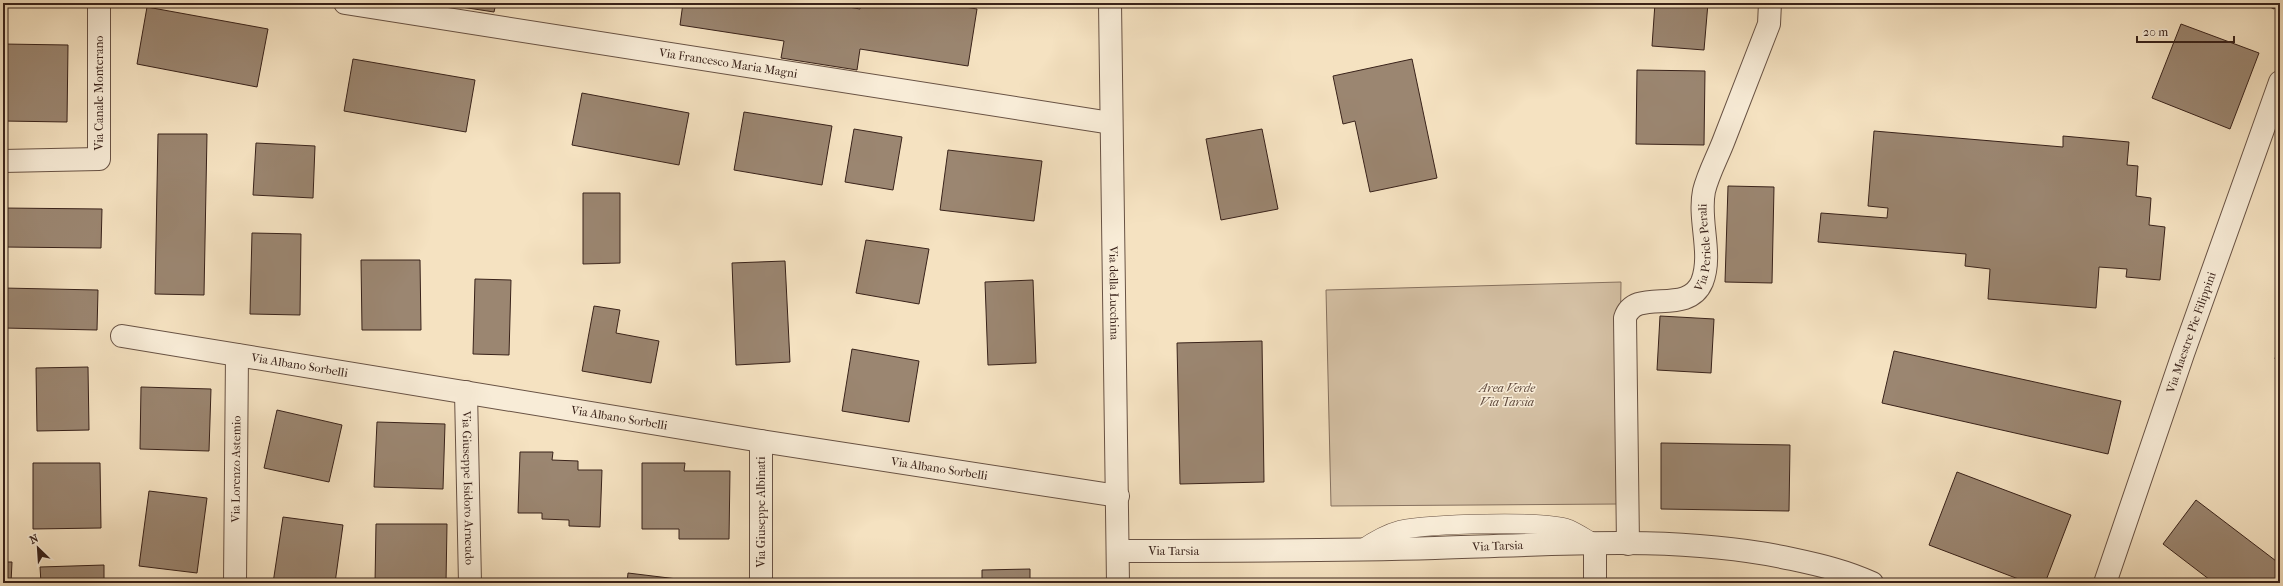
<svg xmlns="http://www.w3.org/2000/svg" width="2283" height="586" font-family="'IM FELL French Canon',serif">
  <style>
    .green { fill: #d5c1a5; stroke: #877260 }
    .building { fill: #9b8671; stroke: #39221a }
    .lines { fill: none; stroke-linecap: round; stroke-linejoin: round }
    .service-casing { stroke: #685244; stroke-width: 20 }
    .minor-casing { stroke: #685244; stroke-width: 24 }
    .service { stroke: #f8ecd7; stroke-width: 19 }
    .minor { stroke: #f8ecd7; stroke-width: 22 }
    .labels { text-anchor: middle; stroke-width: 3; stroke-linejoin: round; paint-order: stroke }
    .street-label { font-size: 12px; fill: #39221a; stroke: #f8ecd7 }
    .park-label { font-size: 12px; font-style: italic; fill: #604a3d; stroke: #f8ecd7 }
  </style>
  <rect width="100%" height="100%" fill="#f5e2c1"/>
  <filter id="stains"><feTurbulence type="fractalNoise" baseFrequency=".005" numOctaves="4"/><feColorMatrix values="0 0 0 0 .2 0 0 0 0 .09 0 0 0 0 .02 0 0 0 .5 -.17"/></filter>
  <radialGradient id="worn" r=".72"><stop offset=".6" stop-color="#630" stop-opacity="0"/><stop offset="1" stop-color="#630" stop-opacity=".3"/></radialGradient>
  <path class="green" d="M1621,282L1618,504L1331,506L1326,290Z"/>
  <path class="building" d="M435,3H496L494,12Z
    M683,3H826L860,9L861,3H941L977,9L968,66L860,49L857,70L781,58L784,41L680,25Z
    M1655,3H1708L1704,50L1652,46Z
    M2262,3H2278L2274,9Z
    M147,7L268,29L257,87L137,64Z
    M2181,24L2259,53L2230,129L2152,98Z
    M3,44L68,45L67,122L3,121Z
    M353,59L475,80L466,132L344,111Z
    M1412,59L1437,178L1370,192L1355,121L1343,124L1333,76Z
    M1637,70L1705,71L1704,145L1636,144Z
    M582,93L689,113L679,165L572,145Z
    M744,112L832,126L822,185L734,170Z
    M854,129L902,137L893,190L845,182Z
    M1262,129L1278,209L1221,220L1206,139Z
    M1874,131L2063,147V136L2129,142L2127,165L2138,166L2136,196L2151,198L2149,225L2165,227L2160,280L2126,277L2127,269L2099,267L2096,308L1988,299L1990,269L1965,266L1966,254L1818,242L1821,213L1887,218L1888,208L1868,206Z
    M158,134H207L204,295L155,294Z
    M256,143L315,146L313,198L253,195Z
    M948,150L1042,161L1034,221L940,210Z
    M1728,186L1774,187L1772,283L1725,282Z
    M583,193H620V263L583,264Z
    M3,208L102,209L101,248L3,247Z
    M252,233L301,234L300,315L250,314Z
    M866,240L929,249L919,304L856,293Z
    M361,260H420L421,330H362Z
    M785,261L790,362L736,365L732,263Z
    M475,279L511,280L509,355L473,354Z
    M1033,280L1036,363L988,365L985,282Z
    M3,288L98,290L97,330L3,328Z
    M594,306L620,310L616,333L659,341L651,383L582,371Z
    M1660,316L1714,319L1711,373L1657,370Z
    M2280,338V360L2275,359Z
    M1262,341L1264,482L1180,484L1177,343Z
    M852,349L919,361L909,422L842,411Z
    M1894,351L2121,401L2108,454L1882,403Z
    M88,367L89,430L37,431L36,368Z
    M141,387L211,389L209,451L140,449Z
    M277,410L342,425L329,482L264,468Z
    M377,422L445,424L443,489L374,487Z
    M1661,443L1790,445L1789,511L1661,509Z
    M520,452H553L552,460L578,461V470H602L600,527L569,526V520L542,519V513H518Z
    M33,463H100L101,528L33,529Z
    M642,463H685L684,471H730L729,539H679V529H642Z
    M1957,472L2071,515L2045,583H2029L1929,545Z
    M149,491L207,498L197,573L139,566Z
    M2196,500L2280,564V583H2214L2163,544Z
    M283,517L343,525L335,583H273Z
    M376,524H447L446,583H375Z
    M3,562H12L11,583H3Z
    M104,565V583H41L40,567Z
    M1030,569V583H982V570Z
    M628,573L710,583H627Z"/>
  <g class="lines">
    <g class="service-casing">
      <path id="service" d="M1361,550C1374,541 1386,534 1401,530C1428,524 1545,520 1568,529C1577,533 1586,539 1595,544"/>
    </g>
    <g class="minor-casing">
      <g id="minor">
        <path id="s1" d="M345,3L1111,123"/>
        <path id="s2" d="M1110,3L1118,583"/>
        <path d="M3,161L99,159V3"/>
        <path id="s3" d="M122,336L761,441L1118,496"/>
        <path id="s4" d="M466,392L470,583"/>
        <path d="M1595,544V583"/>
        <path id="s5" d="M1628,544L1625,318C1635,286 1687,317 1702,282C1713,254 1698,220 1704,191C1708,174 1718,156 1724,140C1739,101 1754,62 1769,24L1770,3"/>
        <path id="s6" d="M1118,551C1223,551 1329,551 1435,548C1553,545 1675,534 1792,559C1820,565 1846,571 1872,583"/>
        <path id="s7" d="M235,583L237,355"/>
        <path d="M761,583V441"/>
        <path id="s8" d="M2105,583L2183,354L2280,82"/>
      </g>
    </g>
    <use href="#service" class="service"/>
    <use href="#minor" class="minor"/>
  </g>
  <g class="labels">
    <g class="street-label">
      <text dy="4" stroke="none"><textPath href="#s1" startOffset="388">Via Francesco Maria Magni</textPath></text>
      <text transform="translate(99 93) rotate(-90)" y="4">Via Canale Monterano</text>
      <text dy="4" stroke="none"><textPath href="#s5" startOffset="352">Via Pericle Perali</textPath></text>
      <text dy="4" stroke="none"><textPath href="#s2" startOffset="290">Via della Lucchina</textPath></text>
      <text dy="4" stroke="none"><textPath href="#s8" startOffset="265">Via Maestre Pie Filippini</textPath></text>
      <text dy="4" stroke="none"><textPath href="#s3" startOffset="180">Via Albano Sorbelli</textPath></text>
      <text dy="4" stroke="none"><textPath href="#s3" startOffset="504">Via Albano Sorbelli</textPath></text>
      <text dy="4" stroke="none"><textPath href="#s3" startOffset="828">Via Albano Sorbelli</textPath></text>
      <text dy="4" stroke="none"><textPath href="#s7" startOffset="114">Via Lorenzo Astemio</textPath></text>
      <text dy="4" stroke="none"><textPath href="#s4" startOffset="96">Via Giuseppe Isidoro Arneudo</textPath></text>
      <text transform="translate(761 512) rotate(-90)" y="4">Via Giuseppe Albinati</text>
      <text dy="4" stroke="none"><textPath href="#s6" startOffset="380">Via Tarsia</textPath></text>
      <text dy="4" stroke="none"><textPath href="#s6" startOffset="56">Via Tarsia</textPath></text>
    </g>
    <g class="park-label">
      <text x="1507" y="392">Area Verde<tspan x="1507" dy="14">Via Tarsia</tspan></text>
    </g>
  </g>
  <rect width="2283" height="586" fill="none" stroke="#f5e2c1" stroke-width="16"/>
  <rect x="4" y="4" width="2275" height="578" fill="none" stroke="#39221a" stroke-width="2"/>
  <rect x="8" y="8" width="2267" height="570" fill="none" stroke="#39221a"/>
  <g transform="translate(38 548) rotate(335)" stroke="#f8ecd7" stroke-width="3" paint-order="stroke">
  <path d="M0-3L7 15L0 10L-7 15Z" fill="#39221a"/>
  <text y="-6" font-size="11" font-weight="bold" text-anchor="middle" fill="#39221a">N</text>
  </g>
  <path d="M2137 36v6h97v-6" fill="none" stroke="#39221a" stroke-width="2"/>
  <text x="2143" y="36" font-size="12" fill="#39221a" stroke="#f8ecd7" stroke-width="3" paint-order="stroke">20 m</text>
  <rect width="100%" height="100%" filter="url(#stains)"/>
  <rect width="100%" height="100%" fill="url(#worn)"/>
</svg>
